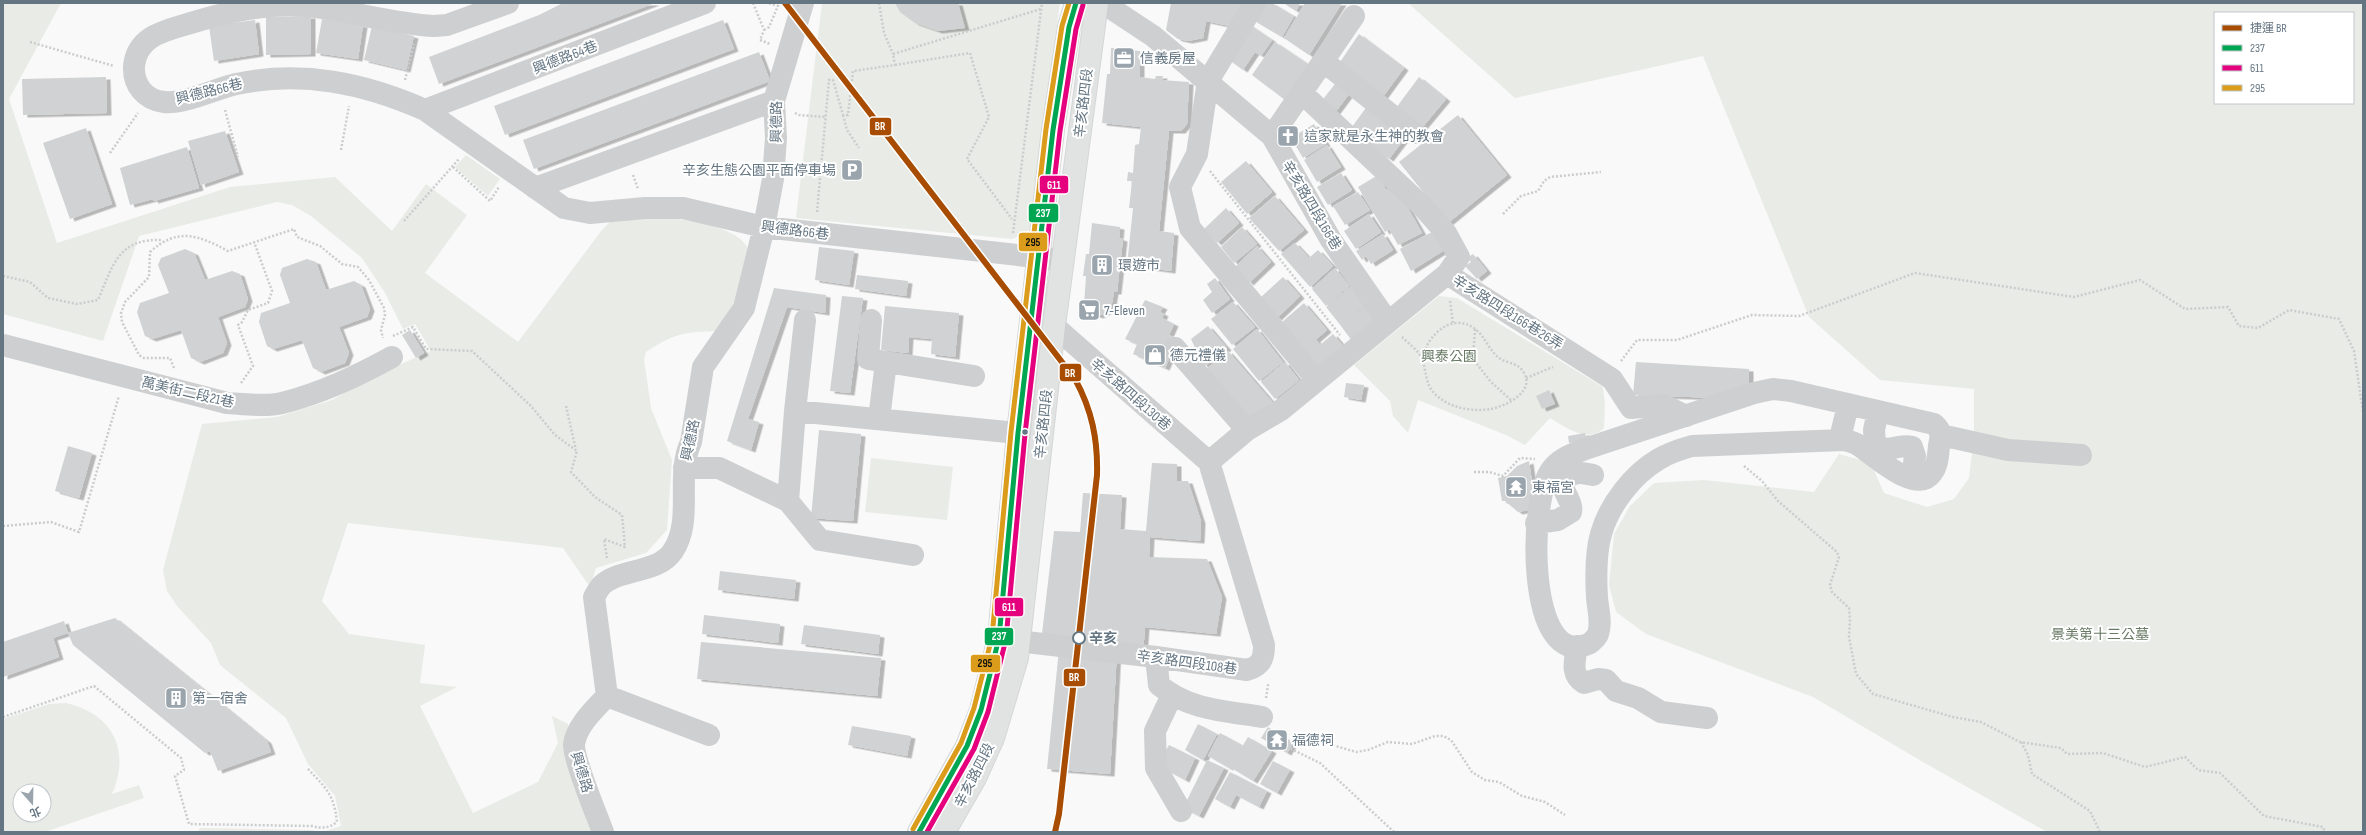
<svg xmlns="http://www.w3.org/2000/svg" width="2366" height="835" font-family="'Sofia Sans Condensed','Noto Sans TC',sans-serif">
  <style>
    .green { fill: #e8ebe6; fill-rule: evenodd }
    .building { fill: #d0d2d3; filter: url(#shadow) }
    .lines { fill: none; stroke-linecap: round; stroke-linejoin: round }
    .major-casing { stroke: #d5d6d7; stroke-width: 24 }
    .path { stroke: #cbcccd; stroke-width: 2.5; stroke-dasharray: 2 2; stroke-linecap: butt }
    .minor { stroke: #cecfd0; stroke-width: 22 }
    .major { stroke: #e1e2e2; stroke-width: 22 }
    .bus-1-casing { stroke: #fff; stroke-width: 8 }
    .bus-2-casing { stroke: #fff; stroke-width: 8 }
    .bus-3-casing { stroke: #fff; stroke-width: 8 }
    .bus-1 { stroke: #00a651; stroke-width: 5 }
    .bus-2 { stroke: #e5007d; stroke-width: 5 }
    .bus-3 { stroke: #da9c1a; stroke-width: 5 }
    .metro-1-casing { stroke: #fff; stroke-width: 9 }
    .metro-1 { stroke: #a74c00; stroke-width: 6 }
    .bus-dot { fill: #657683; stroke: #fff; stroke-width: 1.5 }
    .stop-dot { fill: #fff; stroke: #657683; stroke-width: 2 }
    .labels { text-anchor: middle; stroke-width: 4; stroke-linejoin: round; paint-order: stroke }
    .street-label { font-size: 14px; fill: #657683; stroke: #fff }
    .poi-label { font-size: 14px; fill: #657683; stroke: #fff; text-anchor: start }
    .park-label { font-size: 14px; fill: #687a64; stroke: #fff }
    .stop-label { font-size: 14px; font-weight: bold; fill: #657683; stroke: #fff; text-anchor: start }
    .line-badge { stroke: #fff; stroke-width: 1.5 }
    .badge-label { font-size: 11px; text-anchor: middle; font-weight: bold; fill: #fff }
    .pale-badge-label { font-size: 11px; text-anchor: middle; font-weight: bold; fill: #111 }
  </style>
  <defs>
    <filter id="shadow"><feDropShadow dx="4.5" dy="2.5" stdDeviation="0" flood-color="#0004"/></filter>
  </defs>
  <rect width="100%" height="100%" fill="#f9f9f9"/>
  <path class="green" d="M3,3H61L9,99L57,243L230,187L335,177L392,231L426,184L467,215L425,273L518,342L602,230L611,221C628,220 646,218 663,218C683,218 750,228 749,255C748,282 731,307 719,331C684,332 675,333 646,352L644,359L651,408L672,460L667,530L646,553L596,568L590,587L563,548L348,523L322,601L349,634L425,645L420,683L457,687L420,706L473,813L538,782L558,743L552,716L568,724L594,832H323L341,826L335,796L308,764L286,718L220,665L211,643L177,606L167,591L163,570L202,424L277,417L332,400L378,374L431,351L415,324L403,329L385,293L362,258L311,216L292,205L277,202L139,236L103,341L3,314Z
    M822,3H1060L1031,228L1023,235L1012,239L796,218Z
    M1408,3H2363V832H2047L1923,762L1813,697L1646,634L1616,612L1609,585L1614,534L1630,506L1654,483L1704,480L1814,492L1839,454L1871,463L1884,493L1927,507L1954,499L1969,478L1974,436V389L1880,380L1809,317L1703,56L1515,98ZM2215,13H2353V103H2215Z
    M466,155L500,179L488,196L455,167Z
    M1439,296L1457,298L1603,387L1605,404L1604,428C1588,444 1565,427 1550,418L1525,445L1506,435L1418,400L1408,433L1393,416L1390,401L1354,365Z
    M871,458L953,467L947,520L865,512Z
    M66,703C113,714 131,750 112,794L139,785L144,798L45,832H3V719L49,704ZM20,791H44V815H20Z
    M200,828L311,830L319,832H192H197Z"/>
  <path class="building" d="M563,3H655L439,84L429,57L539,15Z
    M895,3H958L965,28L938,31L915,23L900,12Z
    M1171,3H1251L1239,28L1206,21L1203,38L1188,41L1178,39L1166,30Z
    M1262,3H1272L1294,16L1282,37L1253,20Z
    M1283,3H1300L1296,11Z
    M1305,3H1342L1309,55L1284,38Z
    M311,16V54L266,55V17Z
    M322,19L363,25L358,59L316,53Z
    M255,20L259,54L214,61L209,26Z
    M723,20L734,49L505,135L494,106Z
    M1247,23L1272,40L1261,56L1255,52L1243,70L1225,57Z
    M372,26L414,36L406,70L364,60Z
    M1359,34L1404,68L1382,98L1338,65Z
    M1275,42L1312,67L1285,100L1252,75Z
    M1111,48L1140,51V77L1155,79L1156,76H1163L1162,80L1189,82L1187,124L1181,131H1169L1159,231L1174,233L1171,271L1127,265L1133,208H1129L1132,181H1127L1128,172L1133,173L1135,145L1139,144L1141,127L1102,123L1107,74H1110Z
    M759,52L770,81L534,169L523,140Z
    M106,77L107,113L23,115L22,79Z
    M1419,77L1446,99L1421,129L1396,108Z
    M1338,80L1352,90L1331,118L1317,107Z
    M1368,105L1408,134L1389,159L1349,131Z
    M1458,115L1507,175L1448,223L1399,162Z
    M1314,124L1326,144L1303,158L1291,138Z
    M86,128L112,204L70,219L43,143Z
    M225,131L239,172L201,185L188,141Z
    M1327,145L1341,167L1317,182L1304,160Z
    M187,147L199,188L154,201L153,199L130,205L120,168Z
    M1246,161L1272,192L1247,214L1221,182Z
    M1341,173L1352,190L1328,205L1317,187Z
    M1378,175L1386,190L1395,185L1422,233L1398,245L1389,229L1385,232L1358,187Z
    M1358,192L1370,210L1345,225L1333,206Z
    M1275,196L1304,230L1279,251L1249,218Z
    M1226,208L1239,223L1217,243L1204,229Z
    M1369,214L1381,232L1356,249L1344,231Z
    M1092,223L1120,227L1119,238L1123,239L1117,292H1114L1111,309L1099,316L1089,313L1084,305L1086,276H1083L1086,254H1089Z
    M1242,227L1257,244L1234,263L1221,247Z
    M1432,232L1443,251L1411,271L1400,249Z
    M1383,234L1393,250L1371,264L1366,256L1362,260L1356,251Z
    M1295,243L1309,258L1318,250L1333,266L1310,287L1281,254Z
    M1257,246L1271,262L1249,283L1235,267Z
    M819,247L854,251L849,285L815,280Z
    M185,249L194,253L205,280L232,271L240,274L248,299L245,307L218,317L227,343L223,353L200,362L191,358L181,330L152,339L145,336L137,312L140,303L169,293L158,265L161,258Z
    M1473,254L1487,271L1477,279L1465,266L1471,262L1467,258Z
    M307,259L316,262L326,290L354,281L361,285L370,309L367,317L339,327L349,353L345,363L321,372L313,368L302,340L273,349L267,346L259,322L261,313L290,303L280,275L282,268Z
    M1335,268L1349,286L1326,306L1312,289Z
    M857,275L908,281L906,296L855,289Z
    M1283,277L1300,296L1277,318L1260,298Z
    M1215,278L1230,299L1212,313L1203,300L1212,292L1207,284Z
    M1350,287L1365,305L1341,326L1326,307Z
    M774,288L826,295L825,313L787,307L748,419L759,422L751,450L727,441Z
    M842,296L863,298L850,393L830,391Z
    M1145,300L1163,307L1160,312L1164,314L1162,318L1174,324L1169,335L1178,339L1165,368L1133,354L1137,344L1125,339Z
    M1233,302L1255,327L1232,345L1211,319Z
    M1304,303L1327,330L1305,349L1282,322Z
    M885,306L959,313L955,357L931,354L932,339L909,337L908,353L881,350Z
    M1366,306L1377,319L1352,341L1341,326Z
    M1208,326L1227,348L1204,367L1191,339Z
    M1257,329L1283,362L1259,381L1233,349Z
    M410,330L424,353L416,358L402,335Z
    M1333,334L1344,347L1321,368L1305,349L1316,340L1320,345Z
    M1228,351L1273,403L1250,423L1205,370Z
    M1285,362L1299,380L1275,399L1261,382Z
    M1636,362L1749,369V388L1735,393L1719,392V398L1633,395Z
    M1346,383L1364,385L1361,400L1344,397Z
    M1549,390L1555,404L1542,409L1536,396Z
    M819,430L861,434L853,521L811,518Z
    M1585,433L1587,440L1569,443L1568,436Z
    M68,446L92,453L79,498L55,491Z
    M1529,461L1534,496L1533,509L1518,512L1505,501H1502L1498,478L1507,476L1517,466Z
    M1152,463L1177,464V481H1188L1201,521L1200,541L1150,537L1149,557L1207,559L1222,597L1216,634L1145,627L1143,653L1117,651L1110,774L1047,769L1059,649L1041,642L1054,531L1080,532L1083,493L1122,495L1120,529L1146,531Z
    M720,571L796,580L794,599L718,590Z
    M704,615L780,624L778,643L702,634Z
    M115,618L267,741L271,752L218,771L210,751L205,753L73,645L68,633Z
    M64,621L68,633L53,638L59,657L3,677V642Z
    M804,625L880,635L878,654L801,644Z
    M701,642L881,658L877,696L697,679Z
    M1198,724L1217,734L1203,760L1185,750Z
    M852,726L911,736L907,756L848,745Z
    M1268,727L1293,743L1287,753L1261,738Z
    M1220,733L1242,745L1229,768L1208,756Z
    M1248,737L1272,751L1253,781L1230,767Z
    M1169,745L1195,758L1185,780L1157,765Z
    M1207,760L1224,768L1199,816L1183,808Z
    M1273,761L1290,770L1277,793L1260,784Z
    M1230,772L1267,791L1259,807L1236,795L1230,807L1215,799Z"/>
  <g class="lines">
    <g class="major-casing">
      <path id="major" d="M919,832L967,746L981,710L999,638L1018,433L1053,130L1069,27L1076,3
        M944,832L975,778L993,738L1017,658L1054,326L1097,3"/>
    </g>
    <path class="path" d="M753,3L764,30L760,40L770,44
      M879,3L884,33L893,54
      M764,30L769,27L778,6L768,3
      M30,42L114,66
      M895,65L970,53L989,117L967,159L1012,219
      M405,80L414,44
      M225,110L238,157
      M795,113L799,115L826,117
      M843,115L847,130L859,148
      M341,150L349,106
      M110,153L138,113
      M453,167L490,201L499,187
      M1210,171L1340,335
      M633,175L638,189
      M817,212L829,80H833L843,115H848L853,71L895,65L893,54L1041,9
      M1503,214L1521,196L1538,191L1544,181L1550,177L1601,172
      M404,221L459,159
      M1013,233L1042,3
      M3,276L30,282L48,298L77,304L98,300C113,265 118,238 163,240
      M1450,301L1453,324
      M1475,329L1473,359L1491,382L1512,401
      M393,336L413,327L426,349L472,351L531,406L555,435L577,451L571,472L595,497L622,515L625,547L604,539L607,558
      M1402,337C1408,343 1420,352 1422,359C1427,373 1425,385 1436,395C1450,408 1472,412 1491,409C1507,406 1538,390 1522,370C1516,362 1504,363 1498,357C1488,349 1485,336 1475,329C1452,311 1427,336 1422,358L1473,359
      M1621,361L1637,340H1677L1752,315L1799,316L1915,273L2074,297L2140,280L2185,309L2228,307L2239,326L2258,328L2289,310L2339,319L2354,351L2363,412
      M174,368L170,358H144L139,355L122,322L121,313L125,302L149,277L150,252C178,227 198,235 228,251L294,229L297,237L320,246L342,264L358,267L369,280L384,308L385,315L381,330L383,338
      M1526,378L1553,367
      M241,383L253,366L238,325L242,322L248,310L268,303L272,291L254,242
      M566,406L576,450
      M1744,466L1762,481L1778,501L1837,552L1839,557L1830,585L1832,592L1849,608L1850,620L1849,637L1856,674L1873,694L1953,717L1981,722L2020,742L2061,748L2067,754L2103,753L2145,767L2185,757L2198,770L2220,773L2264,816L2323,827L2325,832
      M1474,472H1489L1503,476L1520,458L1535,459
      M3,526L51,522L79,532L119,396
      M1266,698L1268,685L1266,684
      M3,717L94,686L181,758L184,770L175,776L189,824L312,826C322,829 329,828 337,822C334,794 326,788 307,768
      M1274,732L1285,746L1320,763L1394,832
      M2021,742L2028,755L2032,774L2090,811L2100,832
      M1285,746L1329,744L1356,752L1368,750L1388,742L1412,744L1435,736H1443L1451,740L1472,772L1485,780L1499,782L1522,796L1545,802L1565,815"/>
    <path class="minor" d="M508,3L447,25L434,26C394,24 355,12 315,7C271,1 226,12 184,25C160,32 137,38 134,66C133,85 145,100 164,102C184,104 215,89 236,84C302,70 364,83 425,110L564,208L590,213L645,208H683L764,227L1063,260
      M1103,3L1153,36L1272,136L1331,240L1388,322
      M1255,3L1208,81L1197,154L1180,187L1190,228L1317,380
      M1323,61L1414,133
      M1302,93L1422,206L1446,233L1459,257L1447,274
      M425,110L705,3
      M1272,136L1354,16
      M535,188L774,101
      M871,320L868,359L974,376
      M1054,326L1209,462
      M3,345L227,403C244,404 265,407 282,403C322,393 357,376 392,357
      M1175,348L1247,430
      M1773,389L1791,391L1934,424C1942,431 1941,436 1939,446C1938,455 1938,465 1932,473C1916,496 1873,454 1858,445C1854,442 1848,441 1844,440L1692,446C1681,449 1669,453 1659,459C1633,474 1609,505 1601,534C1596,551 1596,580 1597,598C1598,609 1602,622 1598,634C1597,637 1591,643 1588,644C1526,671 1528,497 1552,469C1560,458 1573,454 1585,449L1754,393Z
      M795,411L805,320
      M1878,411L1874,430L1875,444C1890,455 1896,443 1912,447L1915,456L1912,478
      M879,419L886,362
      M1842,430L1848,405
      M1941,435L2008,450L2081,455
      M1209,462L1247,430L1281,410L1447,274L1612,379L1631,408L1664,405L1686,416
      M684,468H719L788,501L820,540L913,555
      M788,501L795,411L1018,433
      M1536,523L1558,520L1571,512C1574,499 1555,487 1568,477C1576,471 1584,473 1593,475
      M1000,639L1156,657L1247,670C1261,666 1264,659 1264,645L1209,462
      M1577,646C1575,661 1570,674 1584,683L1598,679L1606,680L1616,691L1638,698L1661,712L1707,718
      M1156,657L1159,685C1188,710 1226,711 1262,717
      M1172,695L1155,731L1156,768L1181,811
      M607,696L709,735
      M603,832C597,816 573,758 574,744C577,725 594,710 607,696L594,597C596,594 599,588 602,585C620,568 658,574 673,551C694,519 675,476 691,442L703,367L744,308L764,227L773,179L776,138L774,101L803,3"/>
    <use href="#major" class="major"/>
    <g class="bus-1-casing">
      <path id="bus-1" d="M919,832L967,746L981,710L999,638L1018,433L1053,130L1069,27L1076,3"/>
    </g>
    <g class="bus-2-casing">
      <path id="bus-2" d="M927,832L974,749L988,712L1006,639L1025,434L1060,131L1076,29L1083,5"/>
    </g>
    <g class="bus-3-casing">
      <path id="bus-3" d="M913,829L961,743L974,708L992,637L1011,432L1046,129L1062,26L1069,3"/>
    </g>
    <use href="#bus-1" class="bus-1"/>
    <use href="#bus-2" class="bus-2"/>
    <use href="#bus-3" class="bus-3"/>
    <g class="metro-1-casing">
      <path id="metro-1" d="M785,3L1075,379C1092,410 1098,440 1097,475L1059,814L1055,832"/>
    </g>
    <use href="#metro-1" class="metro-1"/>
  </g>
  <defs>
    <g id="office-square" transform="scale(1.15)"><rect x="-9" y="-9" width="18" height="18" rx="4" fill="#99a4ac" stroke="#fff"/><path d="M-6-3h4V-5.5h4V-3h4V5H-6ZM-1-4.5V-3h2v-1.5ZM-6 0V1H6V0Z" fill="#fff"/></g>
    <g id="church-square" transform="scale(1.15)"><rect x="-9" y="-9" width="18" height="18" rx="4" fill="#99a4ac" stroke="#fff"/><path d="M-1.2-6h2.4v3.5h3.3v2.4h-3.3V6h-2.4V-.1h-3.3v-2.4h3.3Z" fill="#fff"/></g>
    <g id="parking-square" transform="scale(1.15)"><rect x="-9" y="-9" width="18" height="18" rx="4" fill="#99a4ac" stroke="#fff"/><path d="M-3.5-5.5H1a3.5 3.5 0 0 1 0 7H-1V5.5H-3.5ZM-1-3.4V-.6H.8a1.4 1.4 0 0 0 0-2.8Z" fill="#fff"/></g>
    <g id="building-square" transform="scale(1.15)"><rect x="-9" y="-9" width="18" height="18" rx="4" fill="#99a4ac" stroke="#fff"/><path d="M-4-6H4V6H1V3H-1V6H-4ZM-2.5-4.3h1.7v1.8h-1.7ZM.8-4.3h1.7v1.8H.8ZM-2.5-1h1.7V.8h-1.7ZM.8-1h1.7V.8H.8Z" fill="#fff"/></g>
    <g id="supermarket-square" transform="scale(1.15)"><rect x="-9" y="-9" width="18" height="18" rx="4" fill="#99a4ac" stroke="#fff"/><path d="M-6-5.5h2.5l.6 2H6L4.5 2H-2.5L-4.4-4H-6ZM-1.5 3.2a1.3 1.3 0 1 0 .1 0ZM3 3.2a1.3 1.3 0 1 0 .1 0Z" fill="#fff"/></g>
    <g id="shop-square" transform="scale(1.15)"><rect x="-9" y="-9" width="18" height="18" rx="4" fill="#99a4ac" stroke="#fff"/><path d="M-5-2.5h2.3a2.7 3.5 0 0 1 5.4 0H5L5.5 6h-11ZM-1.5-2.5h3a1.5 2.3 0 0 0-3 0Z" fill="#fff"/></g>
    <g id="temple-square" transform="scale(1.15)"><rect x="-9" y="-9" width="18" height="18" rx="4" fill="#99a4ac" stroke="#fff"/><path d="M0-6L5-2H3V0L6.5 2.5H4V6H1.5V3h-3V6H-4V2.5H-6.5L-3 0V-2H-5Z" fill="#fff"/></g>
  </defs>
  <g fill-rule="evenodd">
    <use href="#office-square" x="1124" y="58"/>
    <use href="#church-square" x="1288" y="136"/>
    <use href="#parking-square" x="852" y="170"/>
    <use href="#building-square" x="1102" y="265"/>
    <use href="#supermarket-square" x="1089" y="310"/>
    <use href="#shop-square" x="1155" y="355"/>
    <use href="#temple-square" x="1516" y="487"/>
    <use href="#building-square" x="176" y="698"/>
    <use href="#temple-square" x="1277" y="740"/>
  </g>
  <circle class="bus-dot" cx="1025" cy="432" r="3.5"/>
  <circle class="stop-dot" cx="1079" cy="638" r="6"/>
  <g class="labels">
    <g class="street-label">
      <text transform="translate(565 57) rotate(-21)" y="5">興德路64巷</text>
      <text transform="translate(209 91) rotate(-14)" y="5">興德路66巷</text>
      <text transform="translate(1083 103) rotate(-83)" y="5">辛亥路四段</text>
      <text transform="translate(776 122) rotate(-89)" y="5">興德路</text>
      <text transform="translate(1312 205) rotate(59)" y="5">辛亥路四段166巷</text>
      <text transform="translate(795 230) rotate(7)" y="5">興德路66巷</text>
      <text transform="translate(1508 312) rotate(32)" y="5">辛亥路四段166巷26弄</text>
      <text transform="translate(188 392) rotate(13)" y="5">萬美街二段21巷</text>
      <text transform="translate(1131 394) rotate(41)" y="5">辛亥路四段130巷</text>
      <text transform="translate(1043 424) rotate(-84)" y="5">辛亥路四段</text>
      <text transform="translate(690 440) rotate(-78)" y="5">興德路</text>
      <text transform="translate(1187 662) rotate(8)" y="5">辛亥路四段108巷</text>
      <text transform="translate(582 772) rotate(73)" y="5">興德路</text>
      <text transform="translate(974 775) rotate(-63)" y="5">辛亥路四段</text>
    </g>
    <g class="poi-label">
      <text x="1140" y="63">信義房屋</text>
      <text x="1304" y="141">這家就是永生神的教會</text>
      <text x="836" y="175" text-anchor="end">辛亥生態公園平面停車場</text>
      <text x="1118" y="270">環遊市</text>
      <text x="1104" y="315">7-Eleven</text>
      <text x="1170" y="360">德元禮儀</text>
      <text x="1532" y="492">東福宮</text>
      <text x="192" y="703">第一宿舍</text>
      <text x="1292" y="745">福德祠</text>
    </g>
    <g class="park-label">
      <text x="1449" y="361">興泰公園</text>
      <text x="2100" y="639">景美第十三公墓</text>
    </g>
    <g class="stop-label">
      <text x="1089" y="643">辛亥</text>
    </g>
  </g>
  <g class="line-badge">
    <rect x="869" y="117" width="23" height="19" rx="4" fill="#a74c00"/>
    <rect x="1039" y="175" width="30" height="19" rx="4" fill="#e5007d"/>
    <rect x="1028" y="203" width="31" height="20" rx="4" fill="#00a651"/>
    <rect x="1018" y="232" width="30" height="20" rx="4" fill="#da9c1a"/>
    <rect x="1059" y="363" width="23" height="19" rx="4" fill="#a74c00"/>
    <rect x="994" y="597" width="30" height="20" rx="4" fill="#e5007d"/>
    <rect x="984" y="627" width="30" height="19" rx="4" fill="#00a651"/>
    <rect x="970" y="654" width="31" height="19" rx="4" fill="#da9c1a"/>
    <rect x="1063" y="668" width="23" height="19" rx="4" fill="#a74c00"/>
  </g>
  <g class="badge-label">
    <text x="880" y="130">BR</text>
    <text x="1054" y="189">611</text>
    <text x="1043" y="217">237</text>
    <text x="1070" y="377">BR</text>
    <text x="1009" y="611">611</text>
    <text x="999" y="640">237</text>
    <text x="1074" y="681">BR</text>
  </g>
  <g class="pale-badge-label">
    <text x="1033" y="246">295</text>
    <text x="985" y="667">295</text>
  </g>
  <rect width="2366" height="835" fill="none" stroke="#657683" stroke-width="8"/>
  <rect x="2214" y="12" width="140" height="92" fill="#ffffff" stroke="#c1c8cd"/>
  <rect x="2222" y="25" width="20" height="6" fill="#a74c00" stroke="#c1c8cd"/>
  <text x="2250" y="32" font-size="12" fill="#657683">捷運 BR</text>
  <rect x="2222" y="45" width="20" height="6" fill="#00a651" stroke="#c1c8cd"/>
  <text x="2250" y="52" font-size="12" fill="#657683">237</text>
  <rect x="2222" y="65" width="20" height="6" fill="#e5007d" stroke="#c1c8cd"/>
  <text x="2250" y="72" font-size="12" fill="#657683">611</text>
  <rect x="2222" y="85" width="20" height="6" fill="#da9c1a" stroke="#c1c8cd"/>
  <text x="2250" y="92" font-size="12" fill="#657683">295</text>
  <g transform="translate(32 803) rotate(160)"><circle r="19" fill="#ffffff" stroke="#c1c8cd"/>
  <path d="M0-3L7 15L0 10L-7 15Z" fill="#99a4ac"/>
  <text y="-6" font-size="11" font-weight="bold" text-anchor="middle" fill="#657683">北</text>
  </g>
</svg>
